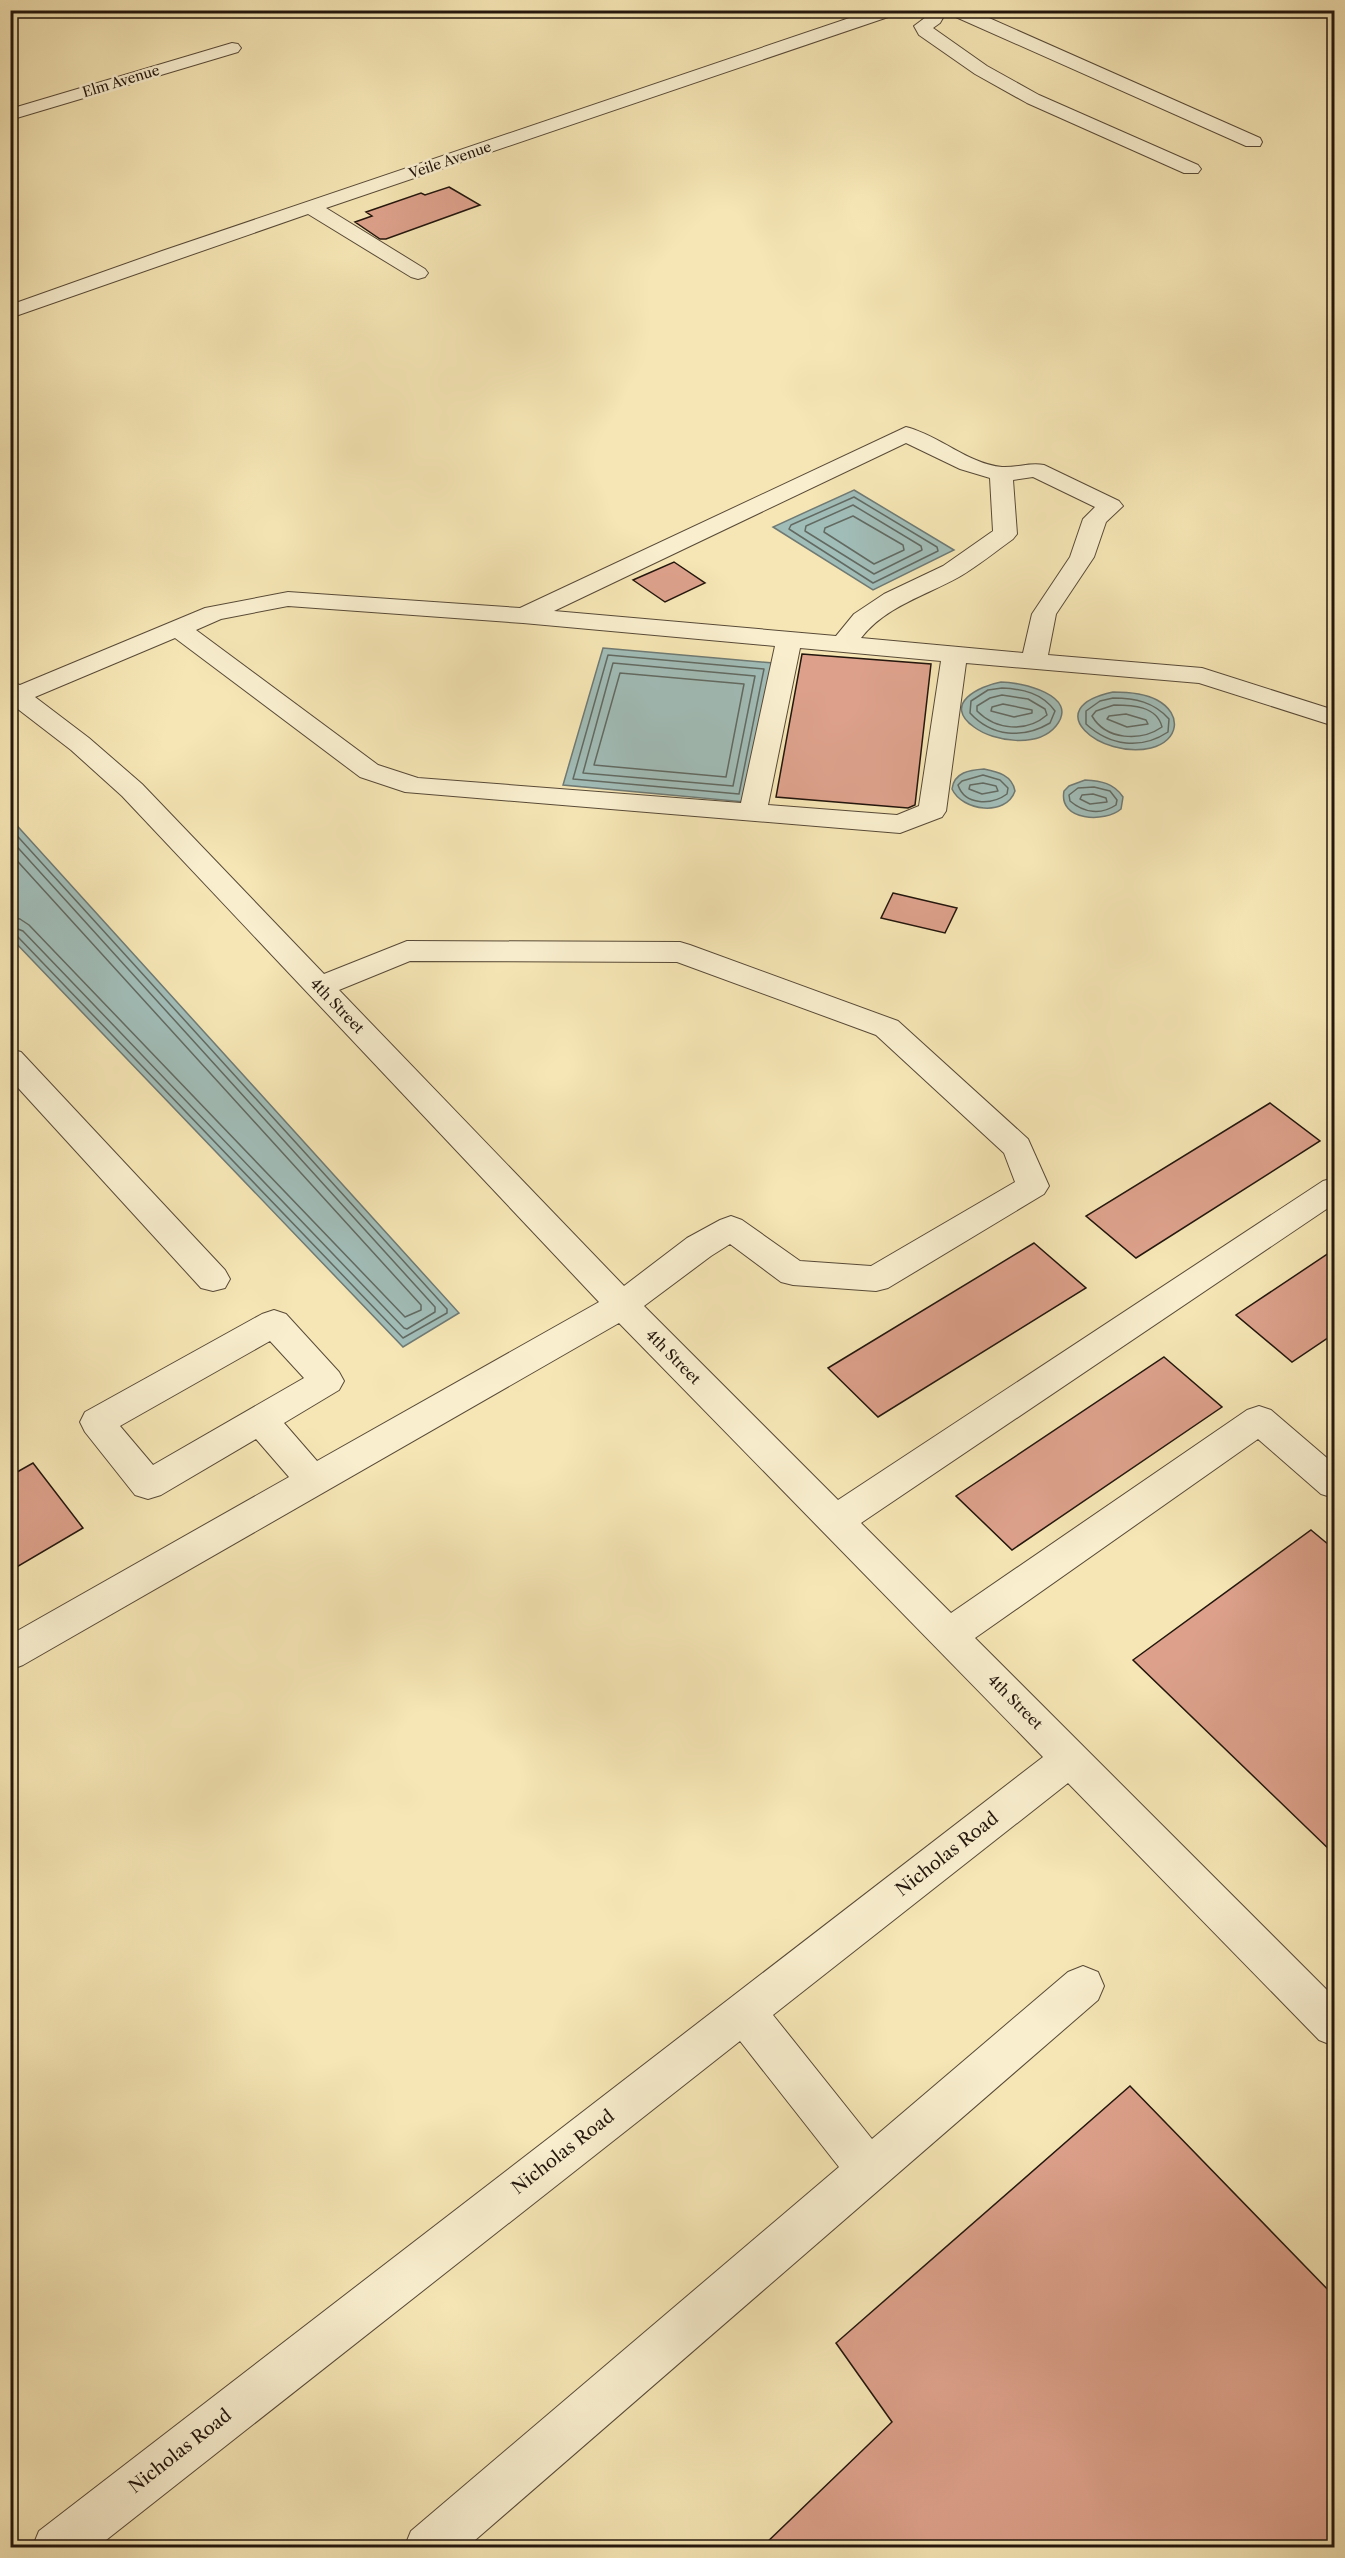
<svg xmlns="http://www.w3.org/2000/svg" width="1345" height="2558" font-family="'Libre Caslon Text',serif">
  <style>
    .water { fill: #a1bdb8; stroke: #6f7a74; stroke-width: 1.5 }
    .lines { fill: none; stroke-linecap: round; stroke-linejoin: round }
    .shore { stroke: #626a62; stroke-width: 1.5 }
    .building { fill: #dda18b; stroke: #23160d; stroke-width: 1.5 }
    .minor-casing { stroke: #584a37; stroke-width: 2 }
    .minor { fill: #f9efcf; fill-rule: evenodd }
    .labels { text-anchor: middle; stroke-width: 5; stroke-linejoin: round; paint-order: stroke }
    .far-street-label { font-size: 14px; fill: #23160d; stroke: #f9efcf }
    .street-label { font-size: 15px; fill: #23160d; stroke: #f9efcf }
    .near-street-label { font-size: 18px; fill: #23160d; stroke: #f9efcf }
  </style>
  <rect width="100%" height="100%" fill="#f6e6b5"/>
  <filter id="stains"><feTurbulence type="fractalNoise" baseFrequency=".00333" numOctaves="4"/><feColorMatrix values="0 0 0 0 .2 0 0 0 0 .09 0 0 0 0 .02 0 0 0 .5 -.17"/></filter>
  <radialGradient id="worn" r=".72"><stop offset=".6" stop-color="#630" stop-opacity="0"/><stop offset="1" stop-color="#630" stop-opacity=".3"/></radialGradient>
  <path class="water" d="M854,490L954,550L873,590L773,527Z
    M603,648L773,663L745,802L563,785Z
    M1001,682C1020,682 1081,695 1056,726C1038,748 994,742 974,727C942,704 979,686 1001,682Z
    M1113,692C1128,692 1144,693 1157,700C1183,714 1179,741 1151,748C1101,760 1037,708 1113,692Z
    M984,769C998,772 1012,775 1015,791C1006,817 962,811 952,789C954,772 970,770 984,769Z
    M1085,780C1101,781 1114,783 1123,797L1121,809C1105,823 1058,821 1064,791L1069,786Z
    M11,819L459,1313L403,1347L11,938Z"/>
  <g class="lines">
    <path class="shore" d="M854,497L937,547L938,551L873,583L789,529L791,525Z
      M853,505L921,546L922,550L874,574L805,531L806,526Z
      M853,516L903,545L904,550L874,564L824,532L825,528Z
      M608,655L764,669L739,794L573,779Z
      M613,663L755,676L733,786L583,773Z
      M620,673L744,684L726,777L594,765Z
      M1002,688C1023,689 1042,693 1055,711L1050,723C1023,739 992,737 970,713L971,701L988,690Z
      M1002,695L1028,699L1045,709L1047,715C1026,733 996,730 977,711V706L990,698Z
      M1113,698C1135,698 1154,702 1169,719L1168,732C1141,750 1110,746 1086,724V711L1100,701Z
      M1003,704L1032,710V713L1014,717L991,711L992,707Z
      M1114,705C1132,705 1157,706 1162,727C1140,742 1106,740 1092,716L1096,711Z
      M1126,714L1146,720L1148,724L1127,727L1107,719L1109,716Z
      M983,775L1000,780L1008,788L1007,794C992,805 965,806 958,785L962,781Z
      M983,783L996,786L998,791L982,794L969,789L970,785Z
      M1094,787L1110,791L1117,800L1116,805C1101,815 1084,813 1070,801L1069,795L1078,788Z
      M1093,794L1106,798L1107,802L1090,804L1080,799L1082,795Z
      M10,828L447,1309V1313L403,1338L17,936L10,934
      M10,839L435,1307V1312L407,1329L404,1328L23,931L10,926
      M10,853L421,1305V1310L405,1317L29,925L20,919L10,917"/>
  </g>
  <path class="building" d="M449,187L480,205L386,239H380L355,222L372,216L366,212L421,193L425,195Z
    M674,562L705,583L665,602L633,580Z
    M802,654L931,664L915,805L908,808L776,797Z
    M893,893L957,908L945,933L881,918Z
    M1270,1103L1320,1141L1136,1258L1086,1216Z
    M1034,1243L1086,1288L878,1417L828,1368Z
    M1335,1249V1333L1292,1362L1236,1315Z
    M1164,1357L1222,1407L1012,1550L956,1496Z
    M33,1463L83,1528L10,1571V1476Z
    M1311,1530L1335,1550V1855L1133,1660Z
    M1130,2086L1335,2297V2547H762L892,2422L836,2343Z"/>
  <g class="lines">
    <g class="minor-casing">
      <path id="minor" d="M873,10H899L897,14L326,208L425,269L428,273L425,277L418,279L411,277L308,214L10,318V305L162,251Z
        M920,10H939L944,16L940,23L933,28L987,66L1039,95L1198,165L1201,169L1198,173H1184L1027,103L975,74L919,35L914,26L926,17Z
        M947,10H971L1260,138L1262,142L1260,146H1246L949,14Z
        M232,43L238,44L241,48L238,52L10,120V109Z
        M906,427C939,435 968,464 1002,467C1016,468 1030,462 1044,465L1119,501L1123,506L1106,522L1094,557L1056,614L1048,655L1202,668L1334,710V726L1199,683L966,663L946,811L942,817L900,833L405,792L360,777L175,638L35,697L89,738L142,784L324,974L407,941L680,942L690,945L898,1021L1028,1139L1049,1186L1044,1194L888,1288L876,1291L793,1285L781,1282L730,1244L711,1256L644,1306L838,1500L1323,1181L1334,1178V1204L861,1523L951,1613L1247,1410L1259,1406L1271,1410L1334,1464V1498L1321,1494L1258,1439L975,1638L1334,1997V2046L1319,2040L1068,1783L773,2015L872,2139L1068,1972L1083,1966L1098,1972L1104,1986L1098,2000L466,2548H404L411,2531L839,2167L740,2041L96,2548H32L39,2531L1043,1757L619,1323L23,1665L10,1670V1635L289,1477L256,1439L161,1495L148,1499L135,1495L85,1432L80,1422L85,1412L262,1314L274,1310L286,1314L339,1372L344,1381L339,1390L284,1423L317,1461L599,1302L122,796L71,750L10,703V682L20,685L205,608L288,592L520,608ZM906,443L960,469L990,478L993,531L943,566L884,594L854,614L836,636L554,611ZM1033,477L1095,507L1083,519L1070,557L1032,614L1023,653L861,638C886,606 925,596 959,577C978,566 996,551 1013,539L1017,534L1013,480ZM288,606L523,623L775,646L741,803L418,778L378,765L196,630L221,619ZM800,648L941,661L919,806L897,815L768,805ZM410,961L677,962L876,1035L1004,1153L1015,1182L871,1266L800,1261L742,1220L731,1216L720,1220L687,1238L624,1286L339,990ZM270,1341L304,1378L153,1465L120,1426Z
        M10,1049L21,1052L225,1270L230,1279L225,1288L213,1291L201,1288L10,1079Z"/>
    </g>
    <use href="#minor" class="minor"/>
  </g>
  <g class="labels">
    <g class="far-street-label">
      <text transform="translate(121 81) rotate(-17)" y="5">Elm Avenue</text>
      <text transform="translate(450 160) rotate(-19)" y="5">Veile Avenue</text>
    </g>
    <g class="street-label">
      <text transform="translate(337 1006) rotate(46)" y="5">4th Street</text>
      <text transform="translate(673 1357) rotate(45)" y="5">4th Street</text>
      <text transform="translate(1015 1702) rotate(45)" y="5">4th Street</text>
    </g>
    <g class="near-street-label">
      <text transform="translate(947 1854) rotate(-38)" y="6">Nicholas Road</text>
      <text transform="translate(563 2152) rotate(-38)" y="6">Nicholas Road</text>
      <text transform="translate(180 2451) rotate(-38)" y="6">Nicholas Road</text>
    </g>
  </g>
  <rect width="1345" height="2558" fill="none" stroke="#f6e6b5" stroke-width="36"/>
  <rect x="12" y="12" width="1321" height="2534" fill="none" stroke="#23160d" stroke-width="3"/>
  <rect x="18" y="18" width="1309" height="2522" fill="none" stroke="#23160d" stroke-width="1.5"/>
  <rect width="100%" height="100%" filter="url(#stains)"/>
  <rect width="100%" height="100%" fill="url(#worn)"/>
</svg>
